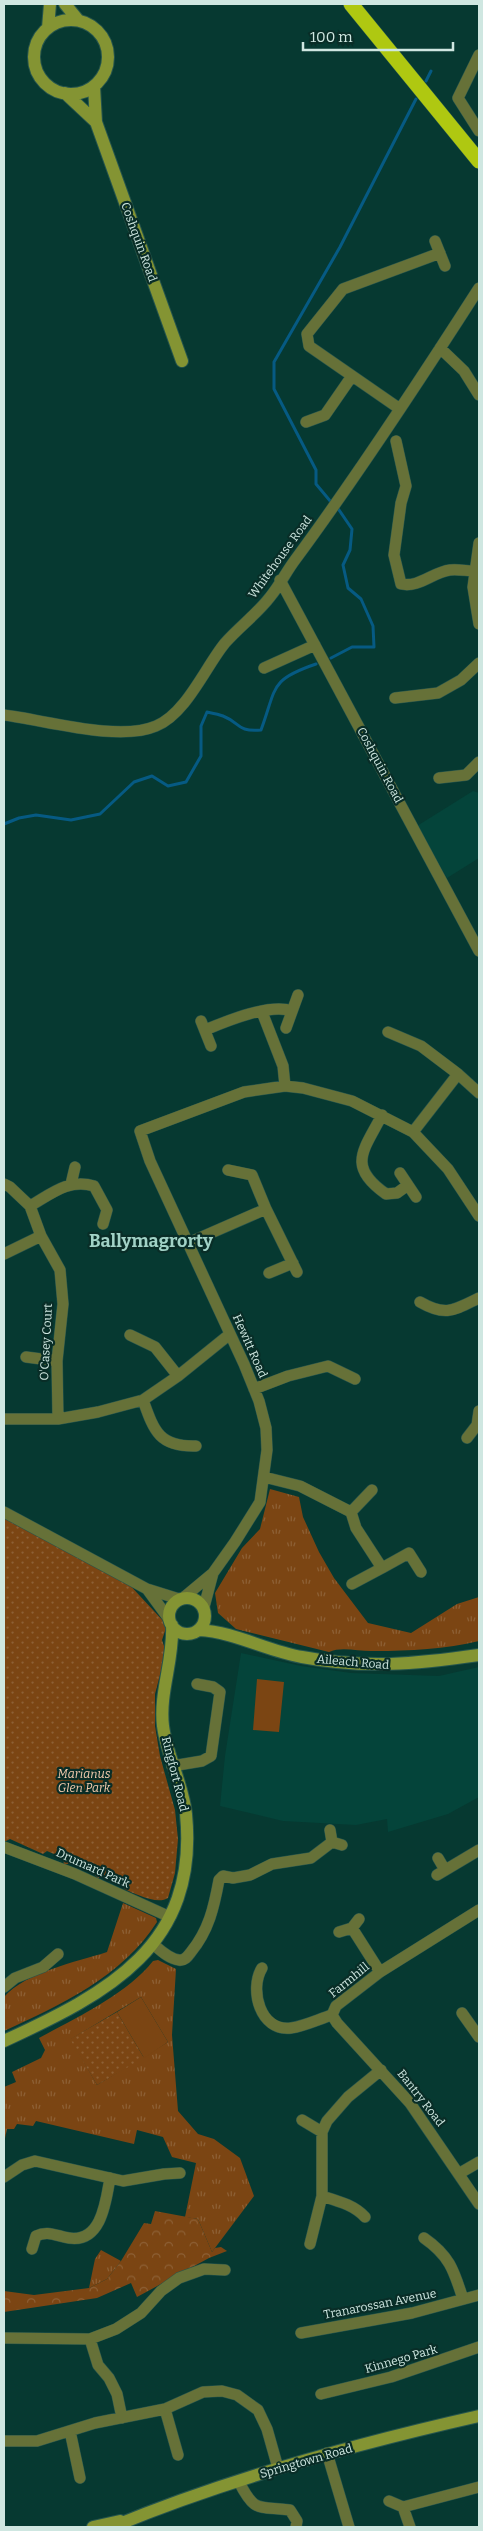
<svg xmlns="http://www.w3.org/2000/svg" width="483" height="2531" font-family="Bitter,serif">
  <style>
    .built { fill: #04443a }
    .grass { fill: url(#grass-tufts); fill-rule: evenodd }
    .forest { fill: url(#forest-crowns) }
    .park { fill: url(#park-dots) }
    .garden { fill: #7b4513 }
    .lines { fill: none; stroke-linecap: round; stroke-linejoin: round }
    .stream { stroke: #065a83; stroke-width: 3 }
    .street-casing { stroke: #26554d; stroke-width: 12 }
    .secondary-casing { stroke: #26554d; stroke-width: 14 }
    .highway-casing { stroke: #26554d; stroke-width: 16 }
    .street { stroke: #667138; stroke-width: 11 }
    .secondary { stroke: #849433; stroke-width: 12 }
    .highway { stroke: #afc811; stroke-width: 15 }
    .labels { text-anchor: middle; stroke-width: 4.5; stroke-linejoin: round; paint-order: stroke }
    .street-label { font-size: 12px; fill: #cfe7e1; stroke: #092d27 }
    .park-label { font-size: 12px; font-style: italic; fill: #f4ccae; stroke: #092d27 }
    .district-label { font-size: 18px; font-weight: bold; fill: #a1d2c6; stroke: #092d27 }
  </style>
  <defs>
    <pattern id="grass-tufts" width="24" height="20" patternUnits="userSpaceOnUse" patternTransform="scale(1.25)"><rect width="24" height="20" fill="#7b4513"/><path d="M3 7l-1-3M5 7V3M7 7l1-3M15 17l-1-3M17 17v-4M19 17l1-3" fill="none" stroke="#8d6035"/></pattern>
    <pattern id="forest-crowns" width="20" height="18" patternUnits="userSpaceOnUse" patternTransform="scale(1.25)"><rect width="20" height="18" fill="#7b4513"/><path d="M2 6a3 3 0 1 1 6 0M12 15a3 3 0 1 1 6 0" fill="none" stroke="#8d6035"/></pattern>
    <pattern id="park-dots" width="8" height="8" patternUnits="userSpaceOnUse" patternTransform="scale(1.25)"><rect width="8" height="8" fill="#7b4513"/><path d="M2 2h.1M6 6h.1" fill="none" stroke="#8d6035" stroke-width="1.8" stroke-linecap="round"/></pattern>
  </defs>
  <rect width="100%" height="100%" fill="#063931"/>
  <path class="built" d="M473,791L479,793V858L447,878L417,826Z
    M241,1653L301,1666L351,1673L439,1676L479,1667V1797L448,1814L388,1832L387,1819L356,1825L283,1821L220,1806L225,1756Z"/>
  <path class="grass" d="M270,1489L299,1497L303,1517L319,1552L334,1578L368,1623L411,1633L457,1604L479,1597V1641C446,1649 409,1651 375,1651C360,1652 342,1646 329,1652L236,1629L218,1613L215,1593L242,1548L260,1529Z
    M123,1903L156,1918L157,1922C123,1976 59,2006 4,2031V1997C26,1972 76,1962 107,1952Z
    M158,1960L176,1969L172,2035L178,2111L198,2134L214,2139L240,2158L254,2196L212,2252L198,2219L185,2217L196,2163L172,2157L163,2137L137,2130L134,2144L36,2121L33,2126L17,2124L14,2129H7L4,2143V2087L16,2082L12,2072L41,2058L45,2050L39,2038C76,2018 127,1994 153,1961ZM141,1997L168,2042L97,2085L71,2039Z
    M101,2250L121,2261L107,2279L89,2288L95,2259Z"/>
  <path class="forest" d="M155,2211L198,2219L212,2252L215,2248L221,2247L227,2251L209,2258L137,2297L131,2283L97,2298L4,2312V2291L34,2295L89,2288L107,2279L121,2261L144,2223L151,2224Z"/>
  <path class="park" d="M4,1517L126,1581L167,1625L162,1640L166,1652L155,1694V1726L160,1756L175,1810L178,1839L175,1873L168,1898C157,1905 136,1894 124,1889L122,1883L106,1876L98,1878L83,1864H64L63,1858L47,1851L43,1854L10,1839L4,1842Z
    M117,2012L144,2058L97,2085L70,2039Z"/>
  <path class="garden" d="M257,1679L284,1682L279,1732L253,1730Z
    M141,1997L168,2042L144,2058L117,2012Z"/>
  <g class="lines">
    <path class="stream" d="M426,81L431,71
      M331,502L316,484V470L274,389V362L340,247L416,99
      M331,658L352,647H374L373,626L361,599L348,588L343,565L350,550L352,529L337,507
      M4,824L19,818L36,815L71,820L100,814L134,782L152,776L168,786L186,782L201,756V726L207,712C212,713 218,714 223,716C241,723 236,732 261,730C277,687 269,680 316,664"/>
    <g class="street-casing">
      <path id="street" d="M479,55L458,98L479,131
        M435,241L445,266
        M440,348L464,371L479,395
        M400,409L309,346L307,334L343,289L440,253
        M306,422L325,415L352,376
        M396,441L406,486L401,503L394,555L401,584C419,588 433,572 450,570C458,569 467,571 474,571
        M479,543L473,587L479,624
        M280,580L479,951
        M264,668L315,645
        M395,698L438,693L461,680L479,663
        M4,715C45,720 119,742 156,726C186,714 206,666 225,643C239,627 257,614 270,597C280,585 286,572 295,560C360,472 420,380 479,288
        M439,778L466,775L479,762
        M262,1012L283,1066L285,1086
        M201,1021L211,1046
        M286,1028L298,995
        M205,1030C227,1021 270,1003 292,1011
        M388,1032L421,1046L458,1074
        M382,1115C364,1150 346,1166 386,1194L397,1193L408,1185
        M413,1132L458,1074L479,1093
        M228,1170L252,1175L266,1209
        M400,1173L416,1197
        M4,1184L10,1187L30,1206L41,1236L60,1270L63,1304L57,1361L58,1419
        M71,1184L75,1167
        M30,1206C51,1194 69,1178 94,1186L107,1210L103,1224
        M188,1243L266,1209L297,1272
        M4,1254L41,1236
        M269,1273L293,1263
        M420,1302C446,1317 454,1310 479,1298
        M130,1335L155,1347L178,1376
        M26,1357L57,1361
        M254,1389L288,1376L328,1366L355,1379
        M143,1400C154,1431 159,1447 196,1446
        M4,1419H58L98,1412L143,1400L178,1376L230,1334
        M467,1438L477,1425L479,1411
        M264,1477L300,1486L351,1512L356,1528L382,1568L409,1553L421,1572
        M4,1512L147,1589L179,1599
        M351,1512L372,1490
        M352,1584L382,1568
        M147,1589L169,1619
        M183,1598L213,1573L235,1542L260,1502L267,1450L266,1428L259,1401L244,1364L150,1161L140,1131L244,1092L285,1086L303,1088L352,1101L413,1132L448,1169L479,1216
        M204,1607L213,1573
        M172,1766L202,1761L211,1756L220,1692L213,1687L197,1684
        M330,1830L332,1842L342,1845
        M4,1847L75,1874L170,1917
        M438,1858L445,1870
        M437,1875L479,1850
        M352,1928L380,1972
        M339,1932L352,1928L359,1919
        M153,1944C160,1950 169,1959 179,1960C185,1961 188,1956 191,1952C209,1930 214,1907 219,1880L223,1876L233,1878L250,1875L272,1864L311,1858L332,1842
        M262,1968C249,1989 260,2032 291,2028C305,2026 319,2019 332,2015
        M4,1987L15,1978L43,1967L58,1954
        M462,2013L479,2037
        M332,2015L337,2023L410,2103L479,2204
        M332,2015L336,2006L380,1972L479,1910
        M302,2120L322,2132
        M460,2173L479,2162
        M4,2177L22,2165L35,2161L123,2181L164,2174L180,2173
        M322,2196C338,2201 354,2205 365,2217
        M424,2238C450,2256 454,2271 463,2299
        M310,2244L322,2196V2132L327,2121L348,2097L381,2070
        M32,2249L36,2236C48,2230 56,2236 69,2238C102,2243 106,2200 110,2178
        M301,2333L412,2313L479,2295
        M4,2338L90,2339L116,2329L141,2313L161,2291L179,2278L204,2269L225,2270
        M90,2339L98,2365L109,2378L117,2394L122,2418
        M321,2394L391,2377L479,2347
        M165,2409L178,2455
        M70,2431L80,2478
        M4,2441H37L95,2423L165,2409L203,2392L222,2391L237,2395L258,2410L267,2429L278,2468
        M327,2453L349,2527
        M239,2482C255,2513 257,2506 290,2510L297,2521L296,2527
        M389,2501L403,2507L479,2487
        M403,2507L410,2527"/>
    </g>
    <g class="secondary-casing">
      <path id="secondary" d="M65,4L78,20
        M34 57a37 37 0 1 1 74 0a37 37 0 1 1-74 0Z
        M48,28L50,4
        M94,86L96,122L182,361
        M65,93L96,122
        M169 1616a18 18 0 1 1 36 0a18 18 0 1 1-36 0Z
        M199,1630C235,1632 267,1651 302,1657C365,1669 416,1664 479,1655
        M4,2041C108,1993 199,1946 186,1814C183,1784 167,1757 163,1726C159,1692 174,1660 172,1625
        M93,2527L120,2521
        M112,2527C230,2478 355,2444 479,2416"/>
    </g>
    <g class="highway-casing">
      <path id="highway" d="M351,4L479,161"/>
    </g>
    <use href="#street" class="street"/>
    <use href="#secondary" class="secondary"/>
    <use href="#highway" class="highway"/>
  </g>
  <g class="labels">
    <g class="street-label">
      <text transform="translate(139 242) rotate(70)" y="4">Coshquin Road</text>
      <text transform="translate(280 557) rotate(-54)" y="4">Whitehouse Road</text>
      <text transform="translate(380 765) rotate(62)" y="4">Coshquin Road</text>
      <text transform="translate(46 1342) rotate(-87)" y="4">O'Casey Court</text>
      <text transform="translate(250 1346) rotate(66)" y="4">Hewitt Road</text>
      <text transform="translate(353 1662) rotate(5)" y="4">Aileach Road</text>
      <text transform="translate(175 1774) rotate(76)" y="4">Ringfort Road</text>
      <text transform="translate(93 1868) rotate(24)" y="4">Drumard Park</text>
      <text transform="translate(349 1980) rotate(-39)" y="4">Farmhill</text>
      <text transform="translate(421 2098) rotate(52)" y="4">Bantry Road</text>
      <text transform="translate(380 2304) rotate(-11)" y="4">Tranarossan Avenue</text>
      <text transform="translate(401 2359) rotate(-16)" y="4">Kinnego Park</text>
      <text transform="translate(306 2461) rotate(-16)" y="4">Springtown Road</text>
    </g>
    <g class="park-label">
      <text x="84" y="1778">Marianus<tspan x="84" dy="14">Glen Park</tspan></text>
    </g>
    <g class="district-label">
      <text x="151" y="1247">Ballymagrorty</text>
    </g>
  </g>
  <rect width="483" height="2531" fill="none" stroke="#cfe7e1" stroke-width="10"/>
  <path d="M303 42v8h150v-8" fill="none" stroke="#cfe7e1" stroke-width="2.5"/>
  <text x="310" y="42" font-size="15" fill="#cfe7e1" stroke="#092d27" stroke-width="4" paint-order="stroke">100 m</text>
</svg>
